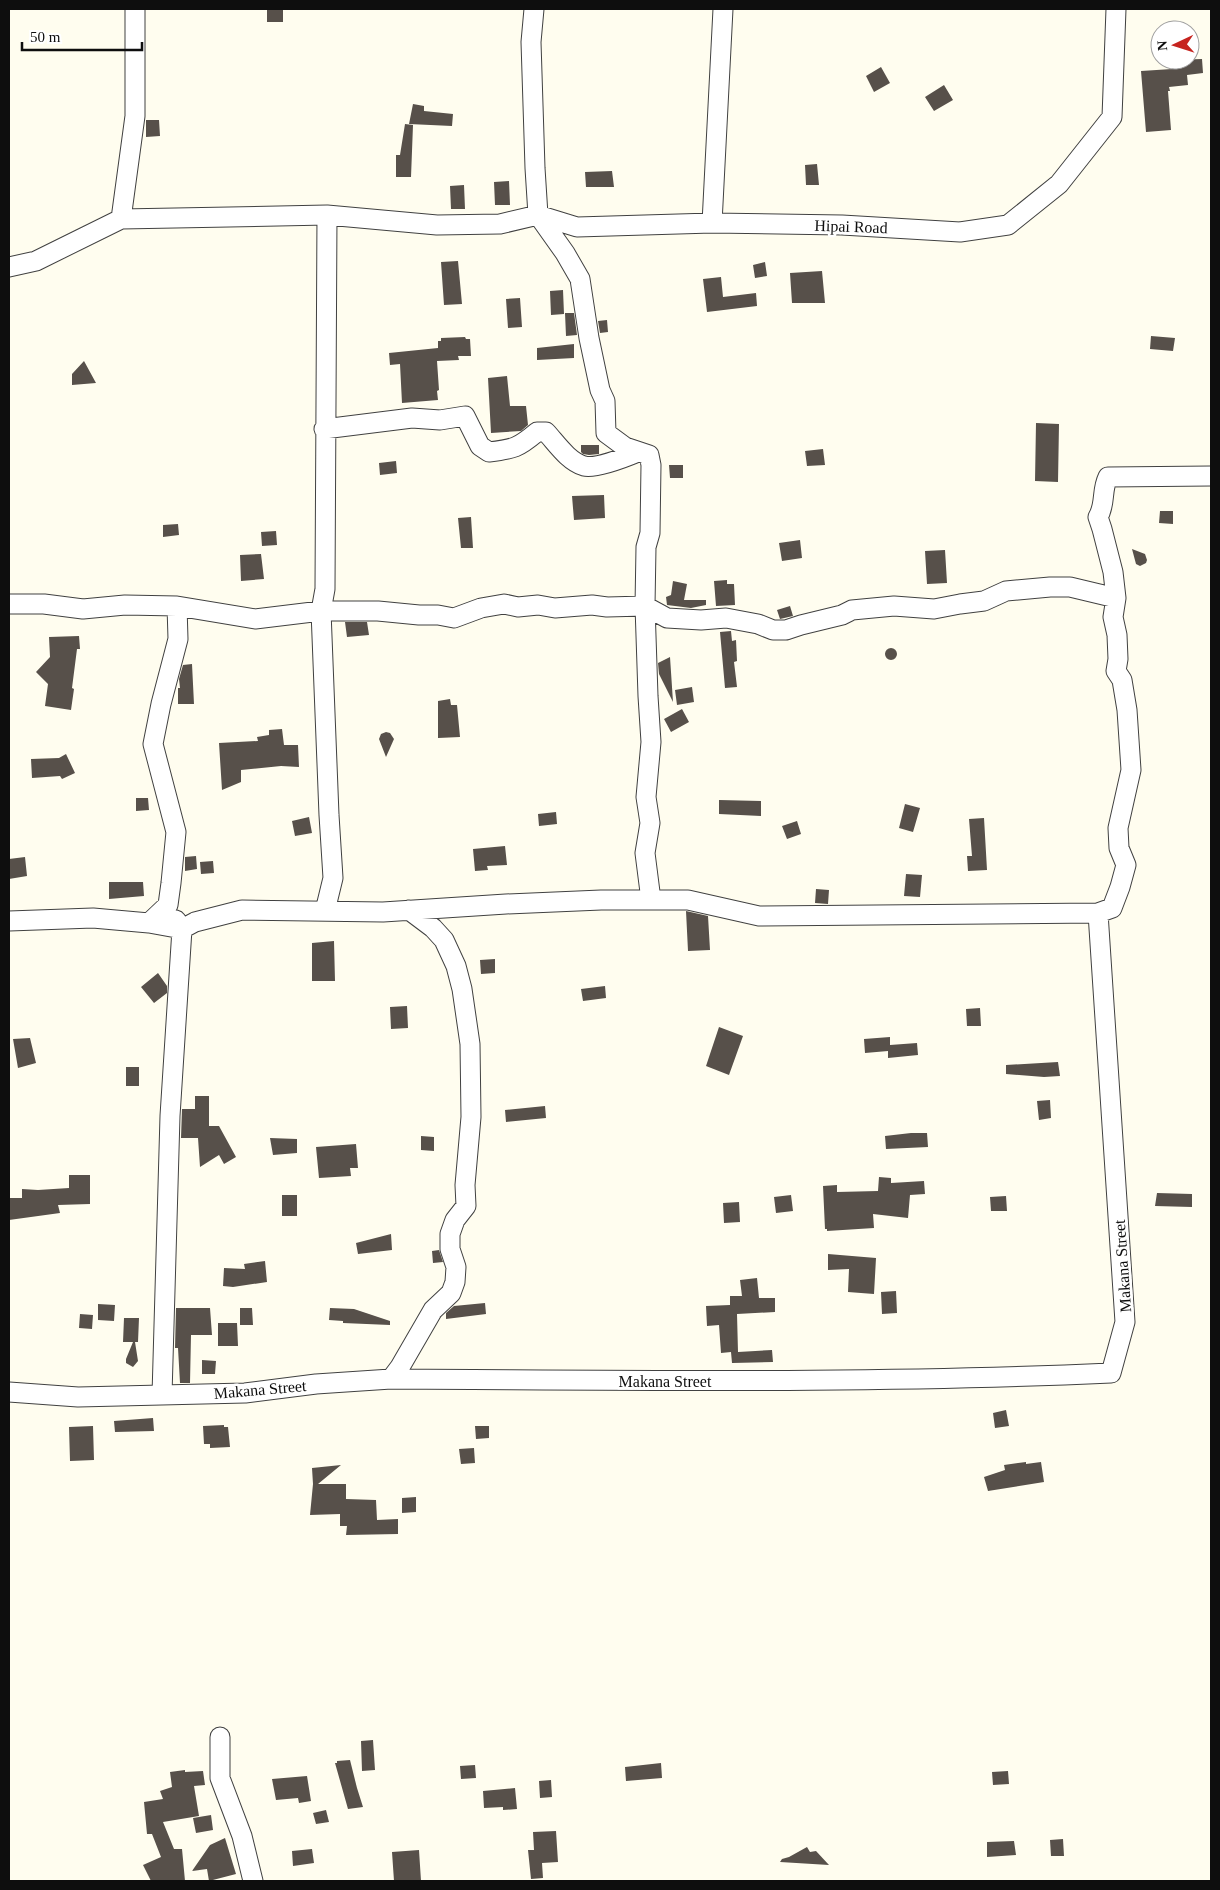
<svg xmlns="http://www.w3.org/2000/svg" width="1220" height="1890" font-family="Georgia,serif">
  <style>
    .building { fill: #57504a }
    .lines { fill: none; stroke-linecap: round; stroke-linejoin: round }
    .minor-casing { stroke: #414141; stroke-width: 21 }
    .minor { stroke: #fff; stroke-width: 19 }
    .labels { text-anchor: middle; stroke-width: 5; stroke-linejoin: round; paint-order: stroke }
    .street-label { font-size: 16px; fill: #0e0e0e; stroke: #fff }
  </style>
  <rect width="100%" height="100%" fill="#fffdef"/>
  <path class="building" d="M267,9H283V22H267Z
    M1202,59L1203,73L1187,75L1188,85L1169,87L1170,91H1168L1171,130L1146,132L1141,71L1172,69L1171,60Z
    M881,67L890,83L874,92L866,76Z
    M944,85L953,100L934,111L925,97Z
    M413,104L424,106V111L453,114L452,126L409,124Z
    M146,120H159L160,136L146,137Z
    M405,124L413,125L411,177H396V155H400Z
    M817,164L819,185H806L805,165Z
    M612,171L614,187H586L585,172Z
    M509,181L510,205H495L494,182Z
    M464,185L465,209H451L450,186Z
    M458,261L462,304L444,305L441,262Z
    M765,262L767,276L755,278L753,265Z
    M822,271L825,303H792L790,273Z
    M721,277L723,297L756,293L757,306L707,312L703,279Z
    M563,290L564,314L551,315L550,291Z
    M520,298L522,327L508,328L506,299Z
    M565,313H574L577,335L566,336Z
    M607,320L608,332L600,333L598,321Z
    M1151,336L1175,338L1173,351L1150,349Z
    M465,337L466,339H470L471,356H458L459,360L437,361L439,390L437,391L438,400L402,403L400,364L390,365L389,353L438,348V341H441V338Z
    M574,344V358L537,360V348Z
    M84,361L96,383L72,385V374Z
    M507,376L510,406H526L528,425L521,431L491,433L488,378Z
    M1036,423L1059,424L1058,482L1035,481Z
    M581,445H599V454L589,455L583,454L581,452Z
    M823,449L825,465L807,466L805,451Z
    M396,461L397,473L380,475L379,463Z
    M669,465H683V478H670Z
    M604,495L605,518L574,520L572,496Z
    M1160,511H1173V524L1159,523Z
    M471,517L473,548H461L458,518Z
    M178,524L179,535L163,537V525Z
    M276,531L277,545L262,546L261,532Z
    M800,540L802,558L782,561L779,543Z
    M1132,549L1145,554L1147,560L1146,563L1140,566L1136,564Z
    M945,550L947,583L927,584L925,551Z
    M261,554L264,579L241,581L240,555Z
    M727,580V584H734L735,605L716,606L714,581Z
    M673,581L687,584L684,600H706V605L691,608L667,605L666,597L671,595Z
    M790,606L793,616L780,619L777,610Z
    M345,622H367L369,635L347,637Z
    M731,631L732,641L736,640L737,661L734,662L737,687L725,688L720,632Z
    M79,636L80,649H77L72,688L74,689L71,710L45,706L48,684L36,672L50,657L49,637Z
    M885 654a6 6 0 1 1 12 0a6 6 0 1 1-12 0Z
    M670,657L673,702L659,674L658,663Z
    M192,664L194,704H178V688H180L179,679L183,665Z
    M692,687L694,702L677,705L675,690Z
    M450,699L451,705H457L460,737L438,738V701Z
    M682,709L689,722L671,732L664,719Z
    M282,729L284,745H298L299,767L281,766L241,770V782L222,790L219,743L258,741L257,737L269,735V730Z
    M386,732L390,733L394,739L386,757L379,739L381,734Z
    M66,754L75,773L62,779L60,776L32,778L31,759L59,758Z
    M136,798H148L149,810L136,811Z
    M719,800L761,801V816L719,814Z
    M905,804L920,808L913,832L899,828Z
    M556,812L557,824L539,826L538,814Z
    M309,817L312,833L295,836L292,821Z
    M984,818L987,870L968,871L967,856H972L969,819Z
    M797,821L801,834L787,839L782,826Z
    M505,846L507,865L487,866L488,870L475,871L473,849Z
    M196,856L197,869L185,871V857Z
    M25,857L27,876L9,879V859Z
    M213,861L214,873L201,874L200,862Z
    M906,874L922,875L920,897L904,896Z
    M109,882H143L144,896L109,899Z
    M816,889L829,890L828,904L815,903Z
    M686,911L708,916L710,950L688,951Z
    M334,941L335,981H312V943Z
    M495,959V973L481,974L480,960Z
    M158,973L167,986V993L154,1003L141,987Z
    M605,986L606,998L583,1001L581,989Z
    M407,1006L408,1028L391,1029L390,1007Z
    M980,1008L981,1026H967L966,1009Z
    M719,1027L743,1036L729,1075L706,1066Z
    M890,1037V1045L917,1043L918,1055L888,1058V1051L865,1053L864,1039Z
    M30,1038L36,1063L18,1068L13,1039Z
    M1058,1062L1060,1076L1044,1077L1006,1074V1065Z
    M126,1067H139V1086H126Z
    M195,1096H209V1126H219L236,1157L224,1164L219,1155L200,1167L198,1138H181L182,1109H195Z
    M1050,1100L1051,1118L1039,1120L1037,1101Z
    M545,1106L546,1118L506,1122L505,1110Z
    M911,1133H927L928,1147L886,1149L885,1136Z
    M421,1136L434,1137V1151L421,1150Z
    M270,1138L297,1139V1153L273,1155Z
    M356,1144L358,1168H350L351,1176L319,1178L316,1147Z
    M69,1175H90V1204L58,1205L60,1213L9,1220V1198H22V1189L38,1190L69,1188Z
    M879,1177L891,1178V1183L924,1181L925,1194L910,1195L908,1218L873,1214L874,1228L827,1231V1229H825L823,1186L837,1185V1192L878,1191Z
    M1157,1193L1192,1194V1207L1155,1206Z
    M282,1195H297V1216H282Z
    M791,1195L793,1211L776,1213L774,1197Z
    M1006,1196L1007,1211H991L990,1197Z
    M739,1202L740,1222L724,1223L723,1203Z
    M391,1234L392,1250L358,1254L356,1243Z
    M439,1250L443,1262L433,1263L432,1251Z
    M828,1254L876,1258L874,1294L848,1292L849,1269L828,1270Z
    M265,1261L267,1282L233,1287L223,1286L224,1268L245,1269L244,1264Z
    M757,1278L759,1298H775V1312L737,1314L738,1352L772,1350L773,1362L732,1363L731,1352L721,1353L719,1325L707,1326L706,1306L730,1305V1296H742L740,1280Z
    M896,1291L897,1313L882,1314L881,1292Z
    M485,1303L486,1314L446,1319V1313L454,1306Z
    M98,1304L115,1305L114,1321L98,1320Z
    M176,1308H210L212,1335H191L190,1383H180L178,1348H175Z
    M240,1308H252L253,1325H240Z
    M330,1308L354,1309L390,1321V1325L343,1323V1321L329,1320Z
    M80,1314L93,1315L92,1329L79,1328Z
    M124,1318H139L138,1342H135L138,1361L133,1367L126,1363V1359L133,1342H123Z
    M218,1323H237L238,1346H218Z
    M202,1360L216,1361L215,1374H202Z
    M1006,1410L1009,1426L995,1428L993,1413Z
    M153,1418L154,1431L115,1432L114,1421Z
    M224,1425V1427H228L230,1447L210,1448V1444H204L203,1426Z
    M93,1426L94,1460L70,1461L69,1427Z
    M475,1426H489V1438L476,1439Z
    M474,1448L475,1463L461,1464L459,1449Z
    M1026,1462V1464L1041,1462L1044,1482L988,1491L984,1477L1005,1470L1004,1465Z
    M341,1465L318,1484H346V1499L376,1500L377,1520L398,1519V1534L346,1535L347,1526H340V1514L310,1515L313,1484L312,1468Z
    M416,1497V1512L402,1513V1498Z
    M373,1740L375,1770L362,1771L361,1741Z
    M350,1760L357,1788L363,1807L348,1809L335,1763H337V1761Z
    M661,1763L662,1778L626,1781L625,1767Z
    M475,1765L476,1778L461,1779L460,1766Z
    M185,1770V1772L203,1771L205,1785L194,1786L199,1816L163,1822L174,1849H182L185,1881H151L143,1865L161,1857L152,1834H147L144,1802L163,1799L160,1791L172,1787L170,1772Z
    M1008,1771L1009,1784L993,1785L992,1772Z
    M307,1776L311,1801L299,1803L298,1798L276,1800L272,1779Z
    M551,1780L552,1797L540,1798L539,1781Z
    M515,1788L517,1809L503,1810V1807L484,1808L483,1791Z
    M326,1810L329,1822L316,1824L313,1813Z
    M211,1815L213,1830L196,1833L193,1818Z
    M556,1831L558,1862L542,1863L543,1878L531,1879L528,1850H534L533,1832Z
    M225,1838L236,1874L209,1881L207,1869L192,1871L210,1845Z
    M1063,1839L1064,1856H1051L1050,1840Z
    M1014,1841L1016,1855L987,1857V1842Z
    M807,1847L810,1852L816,1851L829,1865L780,1862L782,1859L789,1857Z
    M312,1849L314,1863L293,1866L292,1851Z
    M419,1850L421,1881H394L392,1852Z"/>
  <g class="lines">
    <g class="minor-casing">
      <path id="minor" d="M121,219L135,116V9
        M712,223L723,9
        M9,267L36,261L121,219L327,215L437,225L500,224L538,215L577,227L712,223L842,225L960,232L1008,225L1059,184L1112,117L1116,9
        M324,429L412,418L440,420L465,416L480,446L489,452C514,449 518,448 537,432H546C557,444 568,461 584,466C596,469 626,457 638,452
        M9,604H44L83,609L125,605L177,606
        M651,900L645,853L650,823L646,797L651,742L648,696L645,606L667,618L701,620L726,618L758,624L773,630H786L801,625L842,615L852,610L894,606L934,609L960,604L984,601L1006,591L1050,587H1070L1116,598
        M325,911L333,878L329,815L321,611L325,589L327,215
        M1098,913L1112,908L1120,887L1126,865L1119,848L1118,828L1131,770L1127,710L1122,680L1116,671L1118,659L1117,635L1113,617L1116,598L1113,572L1102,529L1098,517C1106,504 1101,491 1108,477L1211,476
        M9,921L93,918L149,923L182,929L195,922L242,910L383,912L506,904L601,900H688L759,916L1098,913L1125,1322L1111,1373C871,1384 631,1380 391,1379L316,1384L245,1393L78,1397L9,1392
        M149,923L168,905L171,883L176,832L153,744L161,704L178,639L177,606L255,619L321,611H378L419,615H438L454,618L481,608L504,604L518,607L538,605L555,608L592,605L607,607L645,606L646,547L650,533L651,465L649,455L625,447L606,433L605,401L600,390L589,338L580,279L565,253L538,215L535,168L531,42L534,9
        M391,1379L400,1367L433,1310L451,1293L455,1282L456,1267L450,1249V1234L455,1220L466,1206L465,1185L471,1117L470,1044L462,989L456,966L444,940L433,928L409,910
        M162,1395L170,1116L182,929L176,920
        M220,1737V1778L242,1836L253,1881"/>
    </g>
    <use href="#minor" class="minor"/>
  </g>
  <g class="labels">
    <g class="street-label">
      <text transform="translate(851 226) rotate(2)" y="6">Hipai Road</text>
      <text transform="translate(1122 1266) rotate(-94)" y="6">Makana Street</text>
      <text x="665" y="1387">Makana Street</text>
      <text transform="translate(260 1389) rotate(-5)" y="6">Makana Street</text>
    </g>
  </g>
  <rect width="1220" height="1890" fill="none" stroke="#0e0e0e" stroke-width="20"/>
  <g transform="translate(1175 45) rotate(266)"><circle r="24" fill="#ffffff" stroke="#9f9f9f"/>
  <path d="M0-4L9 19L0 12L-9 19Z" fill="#c6231e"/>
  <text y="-8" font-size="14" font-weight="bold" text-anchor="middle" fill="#0e0e0e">N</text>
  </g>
  <path d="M22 42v8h120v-8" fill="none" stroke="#0e0e0e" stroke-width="2.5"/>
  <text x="30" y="42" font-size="15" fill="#0e0e0e" stroke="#ffffff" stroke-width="4" paint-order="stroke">50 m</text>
</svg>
